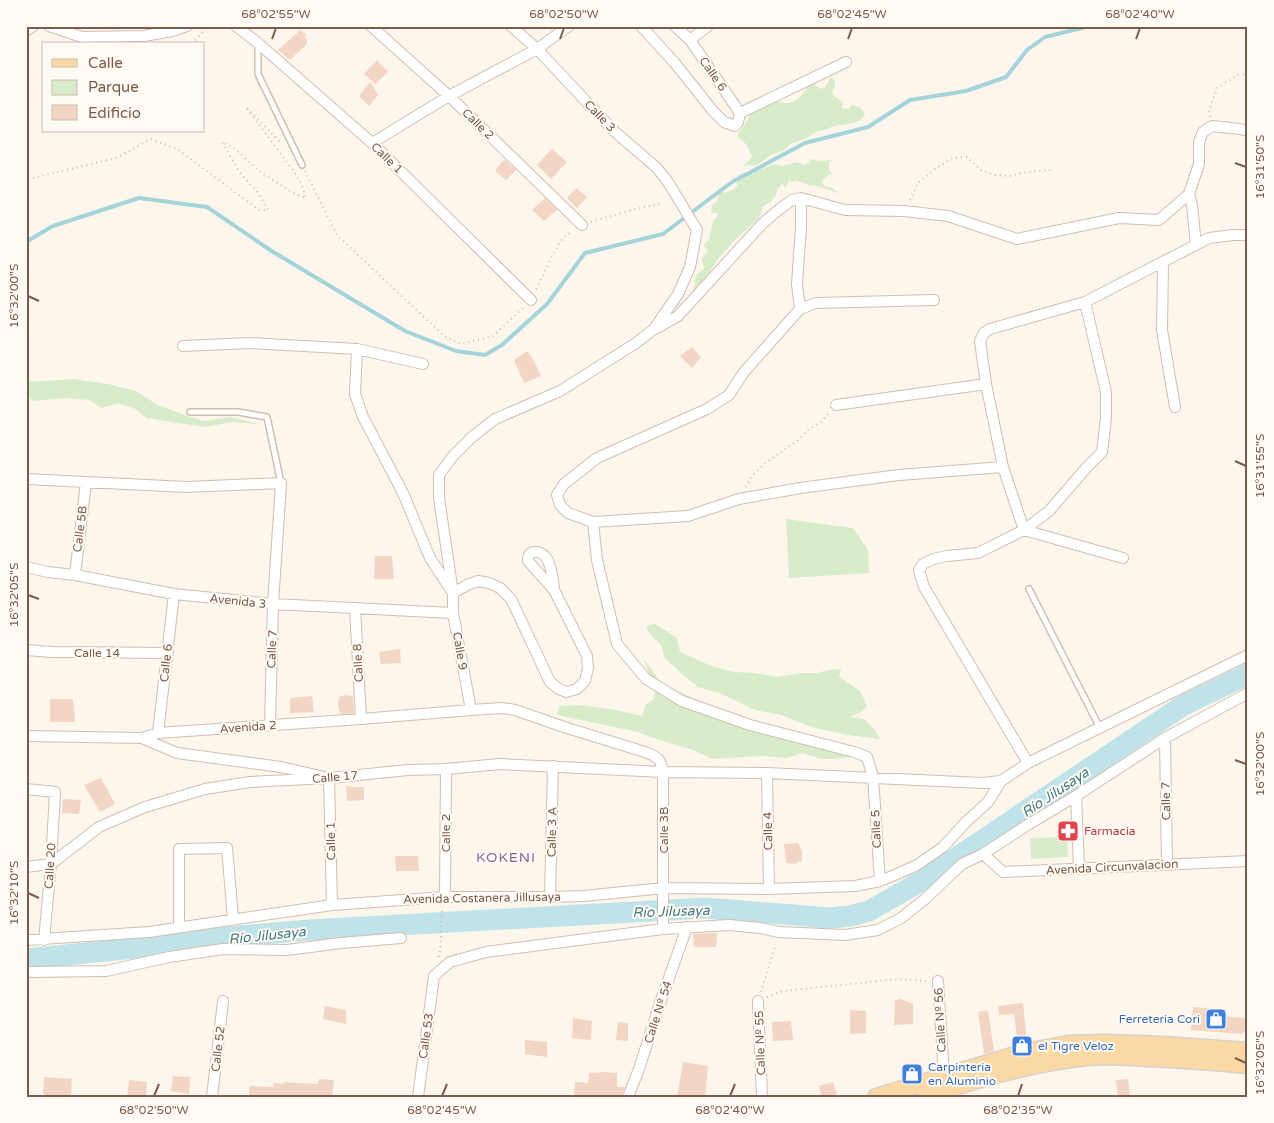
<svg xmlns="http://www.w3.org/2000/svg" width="1274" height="1123" font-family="'Varela Round',sans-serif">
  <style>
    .green { fill: #d8ecc9 }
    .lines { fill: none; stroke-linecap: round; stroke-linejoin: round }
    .stream { stroke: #a5d3da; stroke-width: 4 }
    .river { stroke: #bfe3e8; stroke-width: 21 }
    .building { fill: #f3d5c3 }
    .service-casing { stroke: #d1beb0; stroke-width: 8 }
    .minor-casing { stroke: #d1beb0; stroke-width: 12 }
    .primary-casing { stroke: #dad1cd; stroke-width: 19 }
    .path { stroke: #d9b8a5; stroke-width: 2; stroke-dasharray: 1 4; stroke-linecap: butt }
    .service { stroke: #fff; stroke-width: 5 }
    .minor { stroke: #fff; stroke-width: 10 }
    .primary { stroke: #fbd9a5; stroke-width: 16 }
    .ticks { fill: none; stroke: #7a5c4d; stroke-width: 2 }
    .labels { text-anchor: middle; stroke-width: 4; stroke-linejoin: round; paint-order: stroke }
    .street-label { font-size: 12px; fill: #7a5c4d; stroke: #fffaf3 }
    .health-label { font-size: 12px; fill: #be3a42; stroke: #fffaf3; text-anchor: start }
    .shop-label { font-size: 12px; fill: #366cbe; stroke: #fffaf3; text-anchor: start }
    .water-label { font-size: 14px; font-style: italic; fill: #437c86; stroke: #fffaf3 }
    .neighbourhood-label { font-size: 14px; letter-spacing: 1px; fill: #846695; stroke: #fffaf3 }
    .neatline { fill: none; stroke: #7a5c4d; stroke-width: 2 }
    .ticks-label { font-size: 12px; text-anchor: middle; fill: #7a5c4d }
  </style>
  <rect width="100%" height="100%" fill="#fdf6ec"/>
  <path class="green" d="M831,77L835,81V85L832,94L842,102V108L849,109L852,105L861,108L865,114C858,129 838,121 826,130L818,131L805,139L790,144L786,149L771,155L757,165L742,166L749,161L752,157L747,145L737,136L748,119L751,112C760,111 764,104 773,102C777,101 781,102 785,103C797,104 804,92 810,84L814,83L817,87L821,89C830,85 826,83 831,77Z
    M809,159L820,161L833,160V161L829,162V169L832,174L828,175L824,179L822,180L824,186L833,188L835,191L839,192L838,193L814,185L812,186L796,180L793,182L789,181L786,187L782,184L777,190L776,195L770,203L766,204L763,207L759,218L735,240L720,257L700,285L694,291L693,290C698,278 690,277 704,269L702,258L707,252V249L704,246V244L709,240L713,221L718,216L717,213H712L711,211L712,207L711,206L717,201L720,192C726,193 735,191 737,185C737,182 737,179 737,177C744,170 749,173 757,171C762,170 768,166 773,164L783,166L795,162L805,165L809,162Z
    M74,379L108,384L136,391L156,404L187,416L204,421L230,417L259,424L232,422L206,427L171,422L147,418L135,409L118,403L102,408L89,400L66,398L34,401L26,397V382Z
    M786,519L853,528L868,550L869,573L789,578Z
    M655,624L677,638L680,652L714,667L734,672L756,673L776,677L803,673H817L828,670L841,669L839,677L860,691L867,706L863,711L850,717L864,719L875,730L880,739L848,735L815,728L781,715L755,710L722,694L698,687L682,674L664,657L662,646L650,634L646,626Z
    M644,659L663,686L676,690L724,714L858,756L834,759H821L803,753L786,758L761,756L712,759L693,750L662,741L638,732L557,715L560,706L581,705L616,710L642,716L646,704L654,699L655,692Z
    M1067,837L1068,857L1031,859L1030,838Z"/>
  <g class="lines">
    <path class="stream" d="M26,242L53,226L139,198L207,207L270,250L405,331L456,351L485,355L502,345L547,304L585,253L663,234L732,182L805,143L868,127L910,100L966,91L1006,77L1027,50L1045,37L1090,26"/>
    <path class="river" d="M26,959L165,945L229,937L309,930L705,908L830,918L850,916L869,911L923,880L1182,706L1248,674"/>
  </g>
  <path class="building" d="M300,30L306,34L305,37L307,40V44L290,60L278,50Z
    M377,60L388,72L375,84L364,74Z
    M370,82L378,95L369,106L359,96Z
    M552,149L567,162L551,179L537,165Z
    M505,160L516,170L506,180L495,171L501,163Z
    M576,188L587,197L577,208L567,198Z
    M545,198L557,210L544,221L532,210Z
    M692,347L701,357L692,368L680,356Z
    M527,351L533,359L541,376L524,383L514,360Z
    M375,556H392L394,579H374Z
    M400,649L401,663L381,664L379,652Z
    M345,695L353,696L354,713L340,714L338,705L339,697Z
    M312,696L314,712L290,713V698Z
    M50,699H73L75,722H50Z
    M101,778L115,804L100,812L84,785Z
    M346,786L354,787H364V800L347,801Z
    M63,799L81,800L79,814L62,813Z
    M798,843L802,852V861L796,862L797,864L786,863L784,844Z
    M395,856H418L419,871H396Z
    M717,933L716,947H694L693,934Z
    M901,999L913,1004V1024L894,1025L895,1000Z
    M1023,1003L1027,1042L1018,1044L1014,1014L999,1015L998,1006Z
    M325,1006L346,1010V1024L323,1019Z
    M1193,1007L1220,1009V1016L1246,1018L1245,1031L1242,1034L1191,1030Z
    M850,1010L866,1011V1033L850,1034Z
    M988,1010L994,1051L984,1054L978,1012Z
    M573,1018L592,1021L591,1040L572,1038Z
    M791,1021L793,1040L773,1041L772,1022Z
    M618,1022L628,1023V1041L616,1040Z
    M525,1040L547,1042V1057L525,1054Z
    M683,1062L708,1066L705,1097H677Z
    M921,1065L923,1072L907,1077L905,1070Z
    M604,1072L617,1073V1087H625L621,1097H574L575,1082L588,1083L589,1073Z
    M173,1076L190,1077L189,1094L171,1091Z
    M44,1077L72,1079L71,1097L46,1096L43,1093Z
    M319,1079L334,1080L332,1097H249V1086L273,1087L274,1083L285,1084L284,1082L318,1084Z
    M1128,1079L1130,1097H1118L1116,1080Z
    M129,1080L147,1082L146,1097H127Z
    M833,1082L838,1097H822L819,1086Z"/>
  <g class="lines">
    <g class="service-casing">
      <path id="service" d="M258,45V74L302,165
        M190,412H238L267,417L281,483
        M1029,589L1100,728"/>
    </g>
    <g class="minor-casing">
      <path id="minor" d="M49,26L82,37L144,36L172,31L187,26
        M236,26L258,43L372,143L531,300
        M371,26L449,96L582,225
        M641,26L674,62L713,111L724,122L735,126L738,122L740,113L690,40L675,26
        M26,31L33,26
        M690,40L708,26
        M740,113L846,62
        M372,143L449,96L537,49L569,26
        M1196,245L1192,205L1189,194L1199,164V142L1203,132L1212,126L1240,129L1248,131
        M1163,262L1162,330L1175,407
        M934,300L816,303L800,309L744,372L729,395L707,409L597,458L564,484L557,495L560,505L568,513L593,522L688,516L739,499L800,488L899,475L1003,467
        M800,309L797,284L801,227V198
        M657,328L678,316L762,224L777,211L792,200L801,198L845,210L904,211L948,216L1017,239L1119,218L1159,220L1189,194
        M183,346L250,343L357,349L423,364
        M357,349L355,394L363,417L403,493L430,558L451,590
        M836,405L986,384
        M26,479L186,487L281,483L273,604L270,725
        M593,522L597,560L617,644L646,679L682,701L750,725L854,752L867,757L873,777L880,881
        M1123,558L1024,530L1003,467L986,384L980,341L984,333L990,329L1085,302L1209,238L1233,235H1248
        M26,567L48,572L75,575L174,594L273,604L453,613
        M75,575L86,482
        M453,593L467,585L478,581L489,583L500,588L511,599L550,682L559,689L566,692L577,689L585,681L588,668L587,656L554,590L528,561C527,548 542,550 547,559C552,567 553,580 554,590
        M355,608L361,719
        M26,650L52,652L168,653
        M471,710L453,613V593L439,498V475L453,456L472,437L495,419L560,391L636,343L654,329L678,294L690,267L697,230L668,182L657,168L614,131L537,49L511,26
        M158,733L174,594
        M26,736L142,738L158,733L361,719L471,710L502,708L515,710L564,727L645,752C657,757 661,758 663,772V929L486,952L450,962L434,976L418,1097
        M142,738L177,753L281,767L329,778L332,905
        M1165,738L1167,864
        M1028,763L924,587L919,570L923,564L933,559L947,556L978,553L1024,530L1049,511L1087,467L1102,452L1106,418V392L1085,302
        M767,773L769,889
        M26,789L55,792L51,864L44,940
        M1076,796L1079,868
        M983,854L1003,872L1248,861
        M26,867L51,864L99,827L145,807L205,789L250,782L329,778L408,770L446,769L500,764L663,772L767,773L982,783L1001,781L1028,763L1248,655
        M445,897L446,769
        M550,897L553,766
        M179,927V849L227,848L233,919
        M663,929L729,925L760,928L779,932L845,935L878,930L901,918L925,899L962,864L983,854L1029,824L1076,796L1165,738L1248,693
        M26,940L149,932L332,905L445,897H550L583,896L664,888L769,889L855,886L880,881L897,874L917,865L943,847L966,822L988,802L1001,781
        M26,972L106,971L169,957L223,949L287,950L341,943L401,938
        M938,981L944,1076L945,1081
        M758,1001L762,1097
        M212,1097L223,1001
        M628,1097L639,1069L659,1006L687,927"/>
    </g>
    <g class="primary-casing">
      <path id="primary" d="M876,1097L1022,1053L1068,1044L1106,1043L1164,1045L1248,1051
        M925,1097C976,1079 1034,1062 1088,1057C1108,1055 1129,1057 1149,1058C1182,1059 1215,1062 1248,1065"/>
    </g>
    <path class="path" d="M192,44L208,26
      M1210,117L1209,111L1217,88L1238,75L1248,74
      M305,171L337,235L444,336L461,344L493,336L524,307
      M33,178L116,158L151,139L177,149L259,210H268L256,190L239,172L222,142L235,149L259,171L293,193L306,198L300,180L246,107L281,143
      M910,200L918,183L936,168L953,158L967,157L982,171L995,175L1011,176L1020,173L1050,170
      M591,222L632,210L662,203
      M536,289L553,254L563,238L573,231
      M746,487L753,475L765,463L798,440L808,430L822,421L829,413
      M439,957C443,941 439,923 443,907
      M761,992L776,944
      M767,997L783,991L898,979L928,981"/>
    <use href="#service" class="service"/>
    <use href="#minor" class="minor"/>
    <use href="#primary" class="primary"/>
  </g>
  <path class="ticks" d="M272,39L276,28M560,39L564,28M848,39L852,28M1136,39L1140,28M1235,163L1246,167M28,296L39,301M1235,461L1246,466M28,595L39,599M1235,760L1246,764M28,893L39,898M1235,1058L1246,1063M154,1096L159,1084M442,1096L447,1084M730,1096L735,1084M1018,1096L1022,1084"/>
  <defs>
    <g id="pharmacy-square" transform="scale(1.125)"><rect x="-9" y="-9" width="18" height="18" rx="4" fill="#e0444e" stroke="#fffaf3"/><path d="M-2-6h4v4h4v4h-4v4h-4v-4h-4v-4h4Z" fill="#fff"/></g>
    <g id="shop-square" transform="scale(1.125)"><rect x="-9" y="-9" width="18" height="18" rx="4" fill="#3f7fe0" stroke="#fffaf3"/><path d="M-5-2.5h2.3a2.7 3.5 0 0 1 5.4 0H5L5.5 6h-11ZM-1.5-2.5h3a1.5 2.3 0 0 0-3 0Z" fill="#fff"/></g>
  </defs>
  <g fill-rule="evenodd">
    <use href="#pharmacy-square" x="1068" y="831"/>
    <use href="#shop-square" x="1216" y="1019"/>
    <use href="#shop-square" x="1022" y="1046"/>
    <use href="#shop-square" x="912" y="1074"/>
  </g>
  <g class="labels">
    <g class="street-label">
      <text transform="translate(713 74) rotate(55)" y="4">Calle 6</text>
      <text transform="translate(600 116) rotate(46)" y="4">Calle 3</text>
      <text transform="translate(478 124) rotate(44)" y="4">Calle 2</text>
      <text transform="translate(387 158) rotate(44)" y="4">Calle 1</text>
      <text transform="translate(80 529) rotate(-83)" y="4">Calle 5B</text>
      <text transform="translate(238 601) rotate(6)" y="4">Avenida 3</text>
      <text transform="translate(272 649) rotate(-88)" y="4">Calle 7</text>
      <text transform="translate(460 651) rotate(80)" y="4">Calle 9</text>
      <text x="97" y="657">Calle 14</text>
      <text transform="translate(166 663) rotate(-84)" y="4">Calle 6</text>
      <text transform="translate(358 663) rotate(-93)" y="4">Calle 8</text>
      <text transform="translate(248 727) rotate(-4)" y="4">Avenida 2</text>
      <text transform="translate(335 777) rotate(-5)" y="4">Calle 17</text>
      <text transform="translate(1166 801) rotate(-91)" y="4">Calle 7</text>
      <text transform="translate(876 829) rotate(-93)" y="4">Calle 5</text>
      <text transform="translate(664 830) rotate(-90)" y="4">Calle 3B</text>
      <text transform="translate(768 831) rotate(-91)" y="4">Calle 4</text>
      <text transform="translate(552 832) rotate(-89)" y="4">Calle 3 A</text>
      <text transform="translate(446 833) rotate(-90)" y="4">Calle 2</text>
      <text transform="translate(331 841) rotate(-91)" y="4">Calle 1</text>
      <text transform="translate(50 866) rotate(-86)" y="4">Calle 20</text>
      <text transform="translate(1112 867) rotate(-3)" y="4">Avenida Circunvalacion</text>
      <text transform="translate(482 898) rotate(-1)" y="4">Avenida Costanera Jillusaya</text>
      <text transform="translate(658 1012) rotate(-72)" y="4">Calle Nº 54</text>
      <text transform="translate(940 1020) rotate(-93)" y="4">Calle Nº 56</text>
      <text transform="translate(426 1036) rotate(-82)" y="4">Calle 53</text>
      <text transform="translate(760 1043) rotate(-92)" y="4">Calle Nº 55</text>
      <text transform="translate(218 1049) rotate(-83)" y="4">Calle 52</text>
    </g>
    <g class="health-label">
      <text x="1084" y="835">Farmacia</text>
    </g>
    <g class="shop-label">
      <text x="1200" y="1023" text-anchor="end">Ferreteria Cori</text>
      <text x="1038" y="1050">el Tigre Veloz</text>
      <text x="928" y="1071">Carpinteria<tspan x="928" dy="14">en Aluminio</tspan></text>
    </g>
    <g class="water-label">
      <text transform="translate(1055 792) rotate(-34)" y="5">Río Jilusaya</text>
      <text transform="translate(671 911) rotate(-2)" y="5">Río Jilusaya</text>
      <text transform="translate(267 935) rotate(-6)" y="5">Río Jilusaya</text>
    </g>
    <g class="neighbourhood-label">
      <text x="506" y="862">KOKENI</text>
    </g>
  </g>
  <rect width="1274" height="1123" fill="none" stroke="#fffaf3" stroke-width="55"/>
  <rect x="42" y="42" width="162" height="90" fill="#fffaf3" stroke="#cabbb1"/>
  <rect x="52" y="59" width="25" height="8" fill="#fbd9a5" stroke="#cabbb1"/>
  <text x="88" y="68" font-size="15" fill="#7a5c4d">Calle</text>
  <rect x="52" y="80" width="25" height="15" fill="#d8ecc9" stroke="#cabbb1"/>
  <text x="88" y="92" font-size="15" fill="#7a5c4d">Parque</text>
  <rect x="52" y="105" width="25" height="15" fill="#f3d5c3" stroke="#cabbb1"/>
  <text x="88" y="118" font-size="15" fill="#7a5c4d">Edificio</text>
  <rect x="28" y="28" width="1218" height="1068" class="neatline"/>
  <g class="ticks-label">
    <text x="276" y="18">68°02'55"W</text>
    <text x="564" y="18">68°02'50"W</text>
    <text x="852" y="18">68°02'45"W</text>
    <text x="1140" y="18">68°02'40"W</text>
    <text transform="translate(1260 167) rotate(-90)" y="4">16°31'50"S</text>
    <text transform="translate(14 296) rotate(-90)" y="4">16°32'00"S</text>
    <text transform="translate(1260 466) rotate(-90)" y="4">16°31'55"S</text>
    <text transform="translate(14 595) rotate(-90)" y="4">16°32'05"S</text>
    <text transform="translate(1260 764) rotate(-90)" y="4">16°32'00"S</text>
    <text transform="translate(14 893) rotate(-90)" y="4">16°32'10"S</text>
    <text transform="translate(1260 1063) rotate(-90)" y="4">16°32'05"S</text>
    <text x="154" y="1114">68°02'50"W</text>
    <text x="442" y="1114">68°02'45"W</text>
    <text x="730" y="1114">68°02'40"W</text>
    <text x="1018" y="1114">68°02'35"W</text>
  </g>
</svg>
